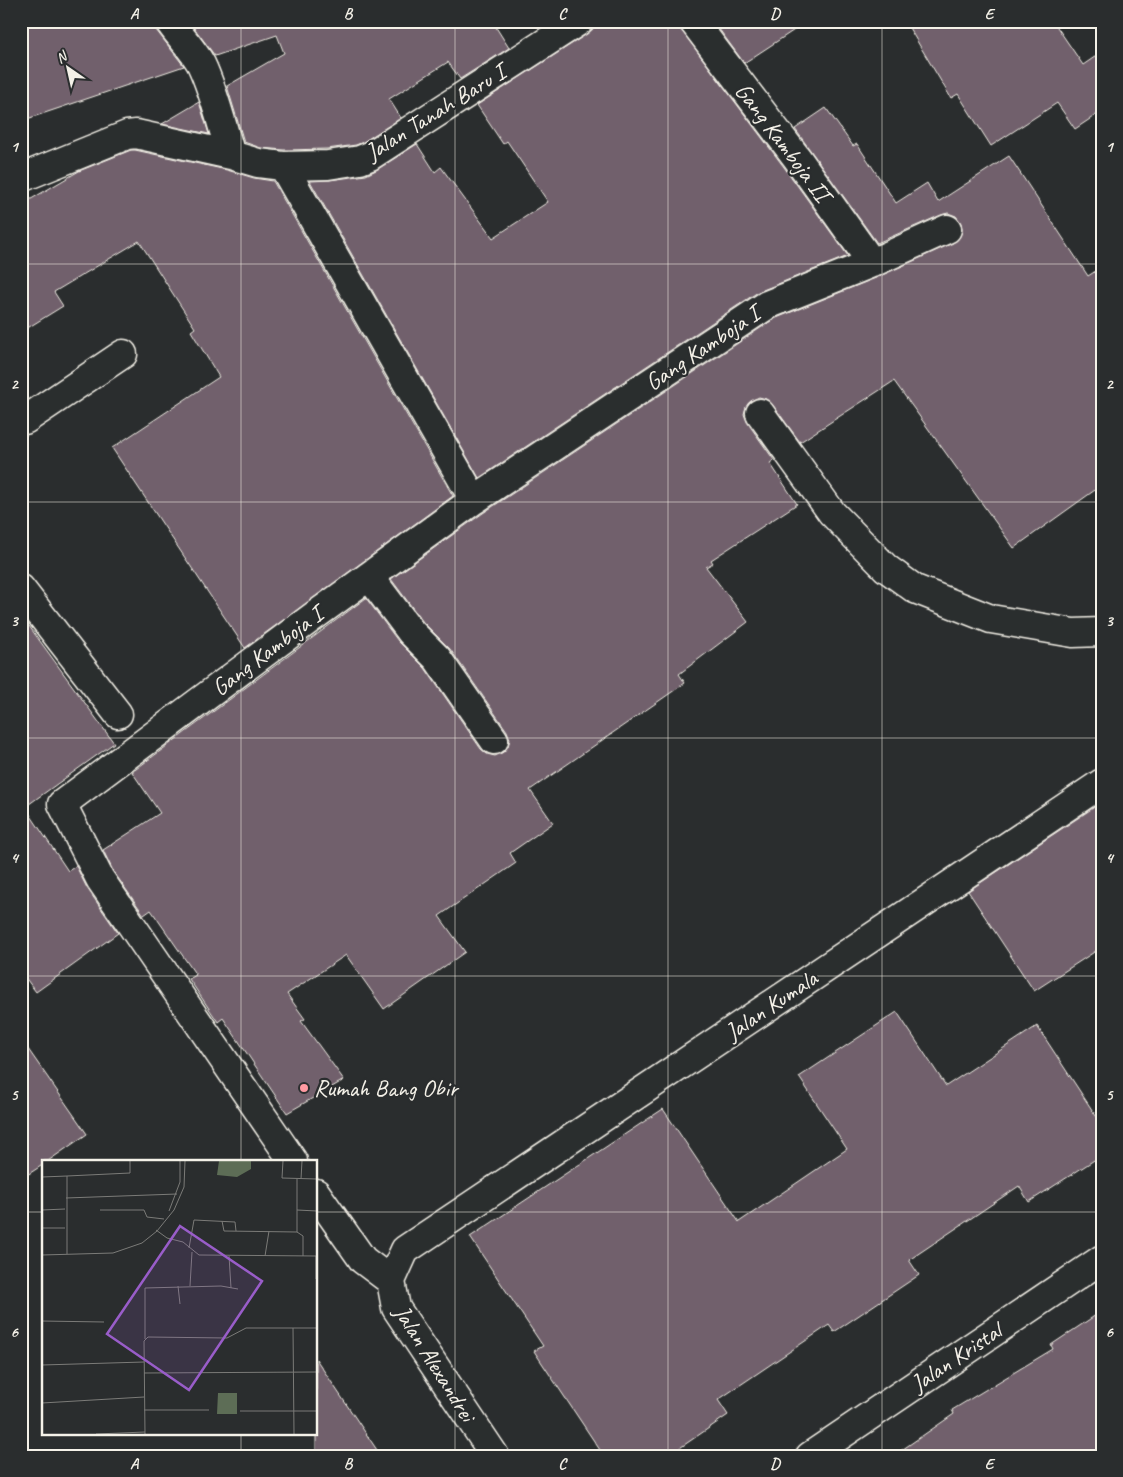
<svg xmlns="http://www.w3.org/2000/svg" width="1123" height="1477" font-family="Caveat,sans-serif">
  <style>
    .building { fill: #71606c; stroke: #f4f1e8 }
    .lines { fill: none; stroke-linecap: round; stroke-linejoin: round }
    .minor-casing { stroke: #f4f1e8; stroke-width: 31 }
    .minor { stroke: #2a2d2e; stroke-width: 28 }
    .grid { fill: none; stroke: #f4f1e8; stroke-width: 1; stroke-opacity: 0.55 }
    .poi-dot { fill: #ff9aa2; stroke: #2a2d2e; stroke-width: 2 }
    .labels { text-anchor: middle; stroke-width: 4.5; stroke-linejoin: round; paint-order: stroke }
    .street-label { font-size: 24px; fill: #f4f1e8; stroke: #2a2d2e }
    .poi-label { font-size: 24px; fill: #f4f1e8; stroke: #2a2d2e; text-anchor: start }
    .inset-road { fill: none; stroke: #7b7b78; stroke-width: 1 }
    .view { fill: #995dc9; fill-opacity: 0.15; stroke: #995dc9; stroke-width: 2.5 }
    .inset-edge { fill: none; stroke: #f4f1e8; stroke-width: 2.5 }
    .neatline { fill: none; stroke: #f4f1e8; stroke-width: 2 }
    .grid-label { font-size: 16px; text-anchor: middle; font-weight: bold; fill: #f4f1e8 }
  </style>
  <rect width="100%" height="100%" fill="#2a2d2e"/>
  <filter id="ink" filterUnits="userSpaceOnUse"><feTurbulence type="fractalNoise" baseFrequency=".02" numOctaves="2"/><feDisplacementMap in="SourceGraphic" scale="10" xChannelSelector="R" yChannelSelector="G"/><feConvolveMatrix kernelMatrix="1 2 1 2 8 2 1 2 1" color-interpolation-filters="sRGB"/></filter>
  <g filter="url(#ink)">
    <path class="building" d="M21,21H154L156,30L184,66L21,121Z
      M189,21H492L509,48L460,79L448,62L389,99L401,118L363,142L356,145L327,149L284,150L261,148L244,142L227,86L284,53L277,35L215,56Z
      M594,21H678L681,30L784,167L848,256L758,292L479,478L310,181L330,180L366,175L378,169L417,144L435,172L441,167L493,238L548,202L507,141L503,144L477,105L587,34L593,29Z
      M713,21H808L744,63Z
      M905,21H1053L1083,65L1102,52V111L1075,129L1057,103L991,146L958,94L951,98Z
      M199,102L209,134L162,124Z
      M826,108L853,146L857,144L896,203L927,183L938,202L1009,156L1088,276L1102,267V485L1014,548L894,381L800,442L772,404L766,399L759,397L751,401L746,407L744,414L747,422L774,460L770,463L797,504L711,560L713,563L706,567L748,622L679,674L685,683L530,790L553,823L510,853L516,863L439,916L465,952L384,1009L346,955L287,994L305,1019L301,1021L344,1080L287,1113L223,1018L218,1022L189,979L196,975L151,910L144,915L113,871L103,850L160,813L132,772L366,598L398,641L425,668L481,749L487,754L495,756L503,752L508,746L510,739L507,731L450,649L423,622L391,579L483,513L774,319L878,277L953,243L959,238L962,231L961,223L956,216L948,213L941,215L877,243L795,129Z
      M131,150H135L227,170L254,178L273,181L453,496L245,648L112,448L219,377L191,331L195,328L139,241L54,292L63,306L21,332V205L79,171Z
      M21,615L114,743L25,807L68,871L76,866L87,888L118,933L36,992L21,972Z
      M1102,802V947L1034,991L968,891Z
      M897,1012L946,1086L1037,1026L1102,1125V1155L1029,1202L1019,1186L909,1260L919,1275L834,1332L829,1325L718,1400L728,1415L668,1456H604L534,1351L543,1346L470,1237L663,1109L739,1222L847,1149L799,1077Z
      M21,1039L87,1134L48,1161H44V1164L21,1179Z
      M1102,1311V1456H893L954,1414L952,1410L1053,1349L1051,1345Z
      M316,1359L381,1456H316Z"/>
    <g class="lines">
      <g class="minor-casing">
        <path id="minor" d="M169,21C179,36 192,48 201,64C214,91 222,126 231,155
          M693,21L797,158L872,263
          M283,166L474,500
          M21,178L127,135L136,134L231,155L258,163L283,166L328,165L360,160L370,156L579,21
          M760,413L832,513L886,568L915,589L991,619L1073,633L1102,632
          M21,420H25L123,354
          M369,576L411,632L437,658L494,740
          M21,589L118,714
          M293,1161L100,879L62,804L314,616L474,500L767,305L872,263L947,229
          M316,1193L363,1260L391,1281
          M495,1456L396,1308L391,1281L405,1250L1102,783
          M810,1456L1102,1259"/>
      </g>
      <use href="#minor" class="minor"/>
    </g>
  </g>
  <path class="grid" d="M241,21V1161M455,21V1456M668,21V1456M882,21V1456M21,264H1102M21,502H1102M21,738H1102M21,976H1102M21,1212H44M316,1212H1102M241,1433V1456"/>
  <circle class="poi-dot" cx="304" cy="1088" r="5"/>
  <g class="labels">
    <g class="street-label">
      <text transform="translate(435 112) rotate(-32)" y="8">Jalan Tanah Baru I</text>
      <text transform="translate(783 142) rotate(53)" y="8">Gang Kamboja II</text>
      <text transform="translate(702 348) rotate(-34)" y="8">Gang Kamboja I</text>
      <text transform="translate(267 651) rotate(-37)" y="8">Gang Kamboja I</text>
      <text transform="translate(771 1005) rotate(-34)" y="8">Jalan Kumala</text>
      <text transform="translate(956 1357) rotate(-34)" y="8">Jalan Kristal</text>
      <text transform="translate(435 1363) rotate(58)" y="8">Jalan Alexandrei</text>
    </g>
    <g class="poi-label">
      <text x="314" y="1096">Rumah Bang Obir</text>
    </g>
  </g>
  <g transform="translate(42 1160)">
    <rect width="275" height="275" fill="#2a2d2e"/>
    <path d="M177,1H209V9L195,17L175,15ZM176,233H195V254H175Z" fill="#5d6d56"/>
    <path class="inset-road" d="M241,1L240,18L275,19M25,16L88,13V1M0,17L25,16V94M255,19V72L261,76V96M259,19L260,1M24,38L135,34M0,50L23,49M58,50H102L105,57L122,59M255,50L275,51M127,51L138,22V1M180,61L182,71L255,72M0,68H23M114,70L125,78L141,82L157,95L275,96M147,88L152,60L193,62L194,71M0,95L71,93L100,83L115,71L132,50L142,27L143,1M187,96L189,128M223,96L227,71M274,96V119M136,126L138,144M148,126L150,92M0,161L62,162M251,168L252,274M103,179V128L179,126L196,129M0,205L102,202M102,213L275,212M0,243L102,237M102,250H167M198,251H275M54,274L103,272M103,274L102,181L106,177L185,178L204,168H275"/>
    <path class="view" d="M138,66L220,121L147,230L65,174Z"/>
    <rect width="275" height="275" class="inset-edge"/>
  </g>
  <rect width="1123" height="1477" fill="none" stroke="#2a2d2e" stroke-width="55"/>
  <g transform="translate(68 68) rotate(326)" stroke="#2a2d2e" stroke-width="4" paint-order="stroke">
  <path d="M0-4L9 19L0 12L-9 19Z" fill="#f4f1e8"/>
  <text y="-8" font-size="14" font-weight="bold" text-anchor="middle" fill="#f4f1e8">N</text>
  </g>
  <rect x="28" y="28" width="1068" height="1422" class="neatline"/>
  <g class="grid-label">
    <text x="134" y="19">A</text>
    <text x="348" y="19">B</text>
    <text x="562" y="19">C</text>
    <text x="775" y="19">D</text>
    <text x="989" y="19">E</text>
    <text x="14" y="152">1</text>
    <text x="1109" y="152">1</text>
    <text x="14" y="389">2</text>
    <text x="1109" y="389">2</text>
    <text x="14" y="626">3</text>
    <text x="1109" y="626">3</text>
    <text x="14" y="863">4</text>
    <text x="1109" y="863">4</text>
    <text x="14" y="1100">5</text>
    <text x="1109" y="1100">5</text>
    <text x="14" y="1337">6</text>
    <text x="1109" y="1337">6</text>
    <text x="134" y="1469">A</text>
    <text x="348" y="1469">B</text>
    <text x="562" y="1469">C</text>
    <text x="775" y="1469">D</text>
    <text x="989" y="1469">E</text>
  </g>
</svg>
